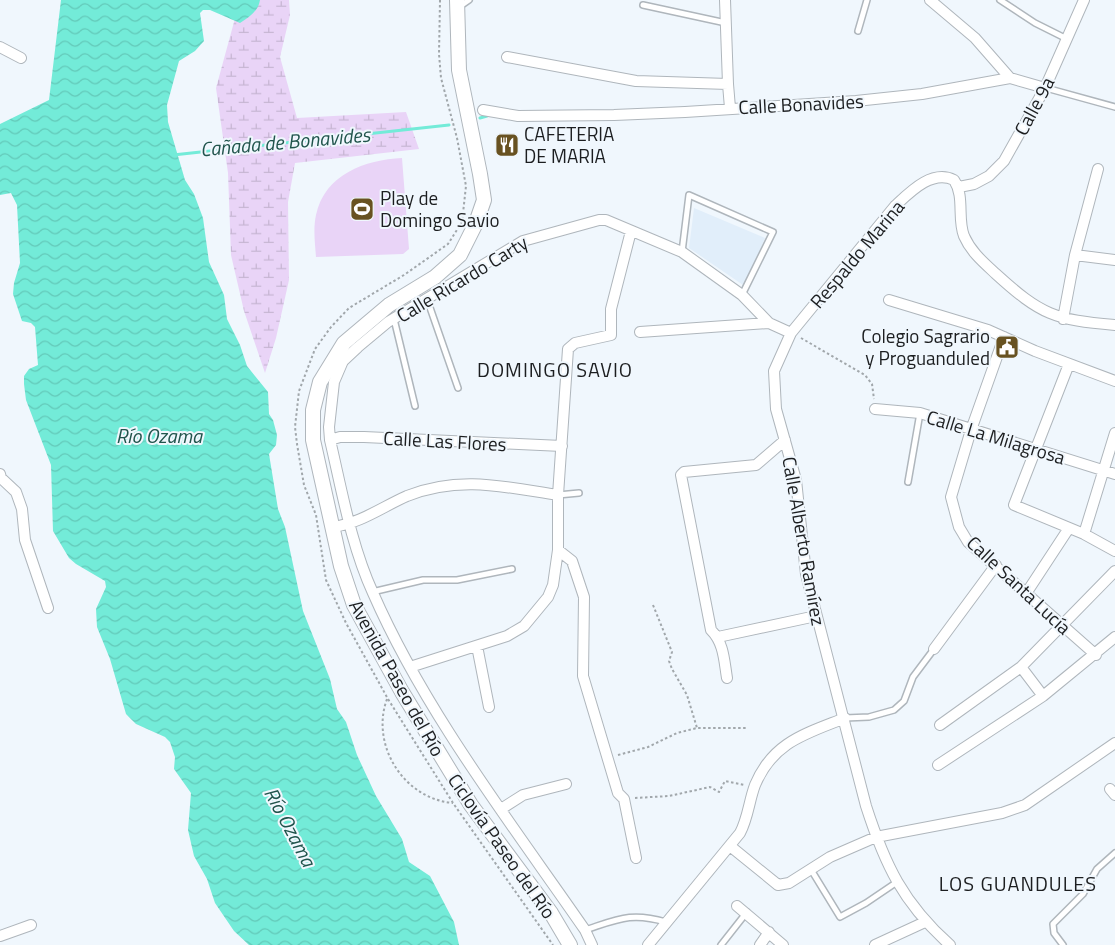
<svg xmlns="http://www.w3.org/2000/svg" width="1115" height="945" font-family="'Titillium Web',sans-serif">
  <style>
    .built { fill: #e1eefa }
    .wetland { fill: url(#wetland-marsh) }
    .garden { fill: #e9d4f7 }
    .water { fill: url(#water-waves) }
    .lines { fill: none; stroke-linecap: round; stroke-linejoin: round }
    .stream { stroke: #73ebd8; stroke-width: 3 }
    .lane-casing { stroke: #afb6bc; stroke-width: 8 }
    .street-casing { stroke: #afb6bc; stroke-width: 12 }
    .secondary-casing { stroke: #afb6bc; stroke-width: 16 }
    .path { stroke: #a1a7ab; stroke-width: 2; stroke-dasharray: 2.5 2.5; stroke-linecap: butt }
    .lane { stroke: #fff; stroke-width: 5 }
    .street { stroke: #fff; stroke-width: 10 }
    .secondary { stroke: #fff; stroke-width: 14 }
    .labels { text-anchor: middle; stroke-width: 4; stroke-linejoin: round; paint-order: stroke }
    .street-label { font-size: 19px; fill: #1c1e20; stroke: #f0f7fd }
    .poi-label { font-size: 19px; fill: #1c1e20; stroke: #f0f7fd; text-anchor: start }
    .water-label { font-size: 20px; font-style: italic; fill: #20544c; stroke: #f0f7fd }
    .neighbourhood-label { font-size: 20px; letter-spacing: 1px; fill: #1c1e20; stroke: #f0f7fd }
  </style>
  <defs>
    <pattern id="wetland-marsh" width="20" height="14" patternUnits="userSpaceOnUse" patternTransform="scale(1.25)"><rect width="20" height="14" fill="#e9d4f7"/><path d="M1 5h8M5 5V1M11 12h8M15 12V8" fill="none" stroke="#c7b6d3"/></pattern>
    <pattern id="water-waves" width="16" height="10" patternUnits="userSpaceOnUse" patternTransform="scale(1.25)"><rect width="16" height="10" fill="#73ebd8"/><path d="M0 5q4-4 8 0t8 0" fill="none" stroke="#63c9b9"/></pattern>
  </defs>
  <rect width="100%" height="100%" fill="#f0f7fd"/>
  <path class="built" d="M694,208L765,238L746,287L689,248Z"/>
  <path class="wetland" d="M240,0H289L290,15L280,57L297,118L406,112L419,149L295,163L288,202L289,280L276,338L265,373L244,311L231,255L228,173L216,88Z"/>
  <path class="garden" d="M402,158L409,249L403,254L316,257C315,243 313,229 316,215C325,174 365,160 402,158Z"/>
  <path class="water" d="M61,0H260C258,12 249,17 240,23L210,10H203L200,13L204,41L195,51L179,61L167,105L168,122L185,180L194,194L203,218L209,262L224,295L227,319L240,345L247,366L268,392L269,414L273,420L277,435L276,445L269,454L278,509L285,527L303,611L330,679L337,709L346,722L357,755L376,796L402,839L409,862L430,876L454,922L459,945H249L234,931L215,903L207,879L194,856L188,830L191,793L174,769L175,757L170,742L165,737L136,724L126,714L110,659L97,627L96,609L106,587L105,581L76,564L69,558L53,531L51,465L26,400L24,384V376L29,369L38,365L35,327L31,323L22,321L13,294L14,283L20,263L17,205L11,193L0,195V124L49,100Z"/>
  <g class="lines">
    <path class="stream" d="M480,118L487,116
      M173,155L449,125"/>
    <g class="lane-casing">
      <path id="lane" d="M1000,0L1035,23L1067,39
        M643,5L726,23
        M459,7L469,0
        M858,31L867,0
        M1046,88L1115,107
        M682,252L689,195L773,232L742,295
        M427,299L458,388
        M394,319L415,406
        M908,482L920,413
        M558,495L579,493
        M372,592L423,580H457L512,569
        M845,718L869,717L894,710L904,701L913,677L934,649
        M810,868L840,917L866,903L897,882
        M585,930C619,919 631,912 666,922
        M721,945L747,912
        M1063,945L1054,933L1053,924L1083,894L1097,869L1115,853"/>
    </g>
    <g class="street-casing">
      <path id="street" d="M725,0L728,84
        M930,0L975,38L1010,78
        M0,47L21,58
        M507,57L636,81L728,84L730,108
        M483,110L518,116L614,115L685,112L856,101L922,94L1010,78L1045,88
        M959,187L974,184L989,176L1004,161L1045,88L1084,0
        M1075,255L1115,260
        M889,300L988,330L1035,351L1115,381
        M1063,319L1075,255L1098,169
        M640,332L769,323
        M1004,337L971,430L951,497L959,527L968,542L1096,655
        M1069,364L1014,505L1084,534L1115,551
        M875,409L920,413L1115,474
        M330,440L340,437H364L562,446
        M0,474L1,478L16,492L22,509L25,540L48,608
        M333,527C361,523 382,507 407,496C460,475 505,487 558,495
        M1084,534L1115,433
        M558,550L572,561L584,597L583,676L618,793L624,799L636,858
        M1027,592L1069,528
        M718,637L816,616
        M477,646L489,707
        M934,649L996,565
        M410,667L507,636L524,626L548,597L553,585L558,550V495L568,349L575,343L611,335V309L631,231
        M1021,667L1043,696
        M727,678C724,660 724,643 711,630L681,475L684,472L756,465L785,440
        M940,725L1021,667L1115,571
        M938,765L1043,696L1115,637
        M1110,789L1115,795
        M501,809L523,795L566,784
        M730,846L778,885L789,883L830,857L876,837L1002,813L1025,805L1115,743
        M737,906L783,945
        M0,936L31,925
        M592,945L585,930C511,823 425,712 373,593C351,545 342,491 330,440L329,427L334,382L343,361L358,347L388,322L523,241L599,220H606L682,252L742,295L769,323L791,333
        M648,945L740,833C748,818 749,801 755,785C773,742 805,734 845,718
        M760,945L769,932
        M875,945L925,922
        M950,945C903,903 885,865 866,806L806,574L796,480L776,409L774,371L791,333L895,206C910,192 932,169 954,180C965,197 957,218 964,236C971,252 983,262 996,274C1041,315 1055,320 1115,325"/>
    </g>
    <g class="secondary-casing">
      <path id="secondary" d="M457,0L459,70L480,174L484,200L476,223L460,255L435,277L389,305L344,343L320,382L313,410V440L341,566L354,605L402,692L471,805L551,913L570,945"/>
    </g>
    <path class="path" d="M440,0L439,54L441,78L457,138L466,186L462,222L448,244L404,275L349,308L331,327L315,349L299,391L295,427L297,444L304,485L316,515L326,580L346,623L388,699L453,803L553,945
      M801,338L865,375L872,384L874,399
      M653,605L672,652L669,661L672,669L687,695L697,728
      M387,699C370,745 404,799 453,803
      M618,755L648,747L677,733L697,728H747
      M635,798L669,796L710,787L719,792L725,781L745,785"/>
    <use href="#lane" class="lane"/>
    <use href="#street" class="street"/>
    <use href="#secondary" class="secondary"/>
  </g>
  <defs>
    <g id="restaurant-square" transform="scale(1.25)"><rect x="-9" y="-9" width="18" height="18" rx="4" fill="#685221" stroke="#f0f7fd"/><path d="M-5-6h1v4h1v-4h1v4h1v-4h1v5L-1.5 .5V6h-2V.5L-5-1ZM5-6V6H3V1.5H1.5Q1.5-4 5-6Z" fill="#fff"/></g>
    <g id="stadium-square" transform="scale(1.25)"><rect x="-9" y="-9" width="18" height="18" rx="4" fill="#685221" stroke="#f0f7fd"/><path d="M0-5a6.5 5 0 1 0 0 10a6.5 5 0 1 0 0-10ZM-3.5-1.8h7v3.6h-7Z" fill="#fff"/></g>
    <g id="civic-square" transform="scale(1.25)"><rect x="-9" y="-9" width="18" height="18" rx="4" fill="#685221" stroke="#f0f7fd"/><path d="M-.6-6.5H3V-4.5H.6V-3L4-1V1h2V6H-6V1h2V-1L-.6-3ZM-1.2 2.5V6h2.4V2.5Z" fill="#fff"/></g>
  </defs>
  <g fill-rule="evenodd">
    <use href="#restaurant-square" x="507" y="145"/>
    <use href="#stadium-square" x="362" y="209"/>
    <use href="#civic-square" x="1007" y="347"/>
  </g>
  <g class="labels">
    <g class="street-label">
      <text transform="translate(801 104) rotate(-3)" y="7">Calle Bonavides</text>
      <text transform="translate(1034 106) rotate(-62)" y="7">Calle 9a</text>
      <text transform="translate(857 254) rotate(-50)" y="7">Respaldo Marina</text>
      <text transform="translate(462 279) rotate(-31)" y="7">Calle Ricardo Carty</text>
      <text transform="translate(996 437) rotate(17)" y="7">Calle La Milagrosa</text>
      <text transform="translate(445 441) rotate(3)" y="7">Calle Las Flores</text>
      <text transform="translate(804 541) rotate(80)" y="7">Calle Alberto Ramírez</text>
      <text transform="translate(1019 585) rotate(43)" y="7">Calle Santa Lucía</text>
      <text transform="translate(397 678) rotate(61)" y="7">Avenida Paseo del Río</text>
      <text transform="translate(502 846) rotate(55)" y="7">Ciclovía Paseo del Río</text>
    </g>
    <g class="poi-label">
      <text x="524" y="141">CAFETERIA<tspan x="524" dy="22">DE MARIA</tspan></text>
      <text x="380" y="205">Play de<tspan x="380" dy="22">Domingo Savio</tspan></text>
      <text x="990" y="343" text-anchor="end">Colegio Sagrario<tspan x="990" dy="22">y Proguanduled</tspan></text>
    </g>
    <g class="water-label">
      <text transform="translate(285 142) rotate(-5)" y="7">Cañada de Bonavides</text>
      <text x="159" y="443">Río Ozama</text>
      <text transform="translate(290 827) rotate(62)" y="7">Río Ozama</text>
    </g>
    <g class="neighbourhood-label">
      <text x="555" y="377">DOMINGO SAVIO</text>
      <text x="1018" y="891">LOS GUANDULES</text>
    </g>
  </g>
</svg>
